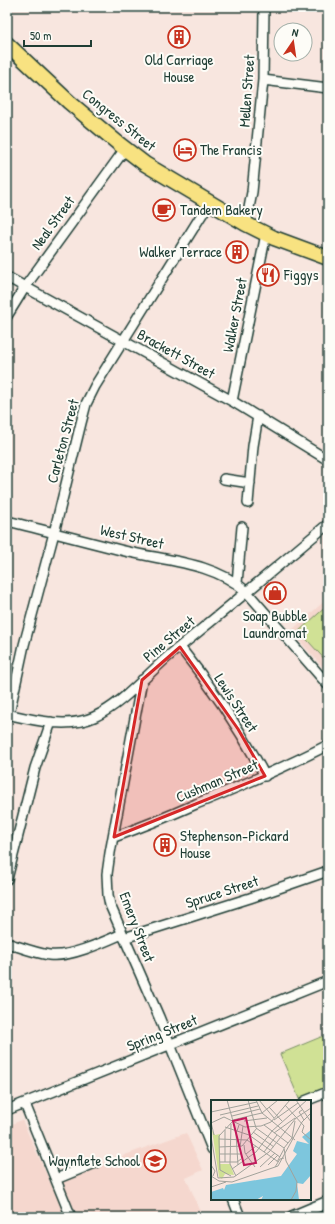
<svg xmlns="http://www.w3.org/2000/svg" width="335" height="1224" font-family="'Patrick Hand',sans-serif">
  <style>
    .built { fill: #f5d7ce }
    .green { fill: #d0e195; stroke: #788f64 }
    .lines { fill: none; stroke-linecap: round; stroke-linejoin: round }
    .minor-casing { stroke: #1f3d34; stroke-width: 12 }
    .tertiary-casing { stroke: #1f3d34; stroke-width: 14 }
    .primary-casing { stroke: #1f3d34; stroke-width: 17 }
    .minor { stroke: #fdfcf7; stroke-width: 9 }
    .tertiary { stroke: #fdfcf7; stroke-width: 11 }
    .primary { stroke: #f8e281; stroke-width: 14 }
    .marked { fill: #d62828; fill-opacity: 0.2; stroke: #d62828; stroke-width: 3; stroke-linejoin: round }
    .labels { text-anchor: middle; stroke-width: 4; stroke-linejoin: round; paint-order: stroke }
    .poi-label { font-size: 15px; fill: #1f3d34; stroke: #fdfcf7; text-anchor: start }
    .street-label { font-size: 15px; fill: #1f3d34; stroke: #fdfcf7 }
    .inset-road { fill: none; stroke: #a1a29b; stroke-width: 1 }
    .view { fill: #c2185b; fill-opacity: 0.15; stroke: #c2185b; stroke-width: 2 }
    .inset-edge { fill: none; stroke: #1f3d34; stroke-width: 2 }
  </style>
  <rect width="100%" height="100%" fill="#f8e6df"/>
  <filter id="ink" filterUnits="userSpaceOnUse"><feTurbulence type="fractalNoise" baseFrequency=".025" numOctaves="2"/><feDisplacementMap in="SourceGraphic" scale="8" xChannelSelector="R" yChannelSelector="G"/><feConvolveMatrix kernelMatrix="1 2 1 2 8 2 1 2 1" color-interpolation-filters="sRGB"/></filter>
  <g filter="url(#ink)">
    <path class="built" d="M328,598V673L291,631Z
      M22,1120L50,1182L186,1133L203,1170L186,1178L200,1210L185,1217H7V1126Z"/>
    <path class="green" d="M328,605V663L299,631Z
      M328,1034V1092L305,1101H300L280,1054Z"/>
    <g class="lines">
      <g class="minor-casing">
        <path id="minor" d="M263,80L328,88
          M246,224L252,192L263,80L264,7
          M7,277L232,401L328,460
          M7,316L25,287L125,149
          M232,401L266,234
          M224,479L250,483
          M248,503L253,446L258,416
          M7,521C48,531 88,542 129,552C169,561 214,563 246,591L328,685
          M237,583L242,527
          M180,647C212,687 241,731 265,776
          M142,680L110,853L107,874L108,895L110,905L159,1017L212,1149
          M7,714C33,720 68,729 94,717C123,704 147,674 171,654C224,611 276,568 328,524
          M9,714L24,645L54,533L81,423L86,404L95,386L209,203
          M114,837C142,827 169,816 196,804C241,786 285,767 328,745
          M7,879L35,768L51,722
          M124,938L250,898L328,871
          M7,943C20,947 35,953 49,955C69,958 104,942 122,934
          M305,1101L328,1092
          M25,1104L71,1217
          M7,1110L328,981
          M56,1179L95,1163
          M233,1199L240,1217"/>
      </g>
      <g class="tertiary-casing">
        <path id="tertiary" d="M292,1217L328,1202"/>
      </g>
      <g class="primary-casing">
        <path id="primary" d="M7,44L69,102L119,144L145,164L246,224L274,238L328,258"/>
      </g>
      <use href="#minor" class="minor"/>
      <use href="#tertiary" class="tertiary"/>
      <use href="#primary" class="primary"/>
    </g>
  </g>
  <path class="marked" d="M180,647L238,729L265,776L114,837L142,680Z"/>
  <defs>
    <g id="building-ring" transform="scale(1.15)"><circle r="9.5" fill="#fdfcf7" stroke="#c8321e" stroke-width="1.5"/><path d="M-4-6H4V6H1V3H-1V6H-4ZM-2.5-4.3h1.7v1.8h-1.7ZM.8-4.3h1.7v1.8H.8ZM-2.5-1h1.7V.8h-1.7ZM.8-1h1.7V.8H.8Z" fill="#c8321e"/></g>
    <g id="hotel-ring" transform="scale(1.15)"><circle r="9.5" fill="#fdfcf7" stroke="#c8321e" stroke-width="1.5"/><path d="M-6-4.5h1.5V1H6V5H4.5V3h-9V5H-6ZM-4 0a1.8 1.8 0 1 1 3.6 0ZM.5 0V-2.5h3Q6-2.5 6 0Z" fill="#c8321e"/></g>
    <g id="cafe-ring" transform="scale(1.15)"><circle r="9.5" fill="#fdfcf7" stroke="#c8321e" stroke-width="1.5"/><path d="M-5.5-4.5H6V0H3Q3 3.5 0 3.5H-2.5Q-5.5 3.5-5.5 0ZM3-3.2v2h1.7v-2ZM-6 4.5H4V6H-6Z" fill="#c8321e"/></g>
    <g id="restaurant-ring" transform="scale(1.15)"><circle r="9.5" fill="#fdfcf7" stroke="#c8321e" stroke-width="1.5"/><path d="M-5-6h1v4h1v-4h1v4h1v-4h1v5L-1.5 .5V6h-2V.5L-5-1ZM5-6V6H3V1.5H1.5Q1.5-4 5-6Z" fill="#c8321e"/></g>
    <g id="shop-ring" transform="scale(1.15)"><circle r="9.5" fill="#fdfcf7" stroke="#c8321e" stroke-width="1.5"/><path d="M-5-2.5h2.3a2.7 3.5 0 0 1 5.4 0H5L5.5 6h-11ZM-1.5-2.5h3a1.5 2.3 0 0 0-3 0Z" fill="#c8321e"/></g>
    <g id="school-ring" transform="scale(1.15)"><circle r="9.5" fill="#fdfcf7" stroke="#c8321e" stroke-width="1.5"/><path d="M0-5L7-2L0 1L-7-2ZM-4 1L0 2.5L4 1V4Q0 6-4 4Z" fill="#c8321e"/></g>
  </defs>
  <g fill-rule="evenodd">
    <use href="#building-ring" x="179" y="37"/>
    <use href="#hotel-ring" x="185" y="150"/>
    <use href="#cafe-ring" x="164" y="210"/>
    <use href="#building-ring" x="237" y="252"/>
    <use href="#restaurant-ring" x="268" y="275"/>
    <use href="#shop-ring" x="275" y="593"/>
    <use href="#building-ring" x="165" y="845"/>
    <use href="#school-ring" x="155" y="1161"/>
  </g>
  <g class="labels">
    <g class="poi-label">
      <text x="179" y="65" text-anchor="middle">Old Carriage<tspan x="179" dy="17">House</tspan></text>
      <text x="200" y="155">The Francis</text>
      <text x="180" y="215">Tandem Bakery</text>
      <text x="222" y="257" text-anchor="end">Walker Terrace</text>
      <text x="284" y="280">Figgys</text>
      <text x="275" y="621" text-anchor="middle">Soap Bubble<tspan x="275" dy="17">Laundromat</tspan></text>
      <text x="180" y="841">Stephenson-Pickard<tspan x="180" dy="17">House</tspan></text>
      <text x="140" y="1166" text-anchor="end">Waynflete School</text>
    </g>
    <g class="street-label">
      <text transform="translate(247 91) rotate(-86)" y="5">Mellen Street</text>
      <text transform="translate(119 120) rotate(39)" y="5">Congress Street</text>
      <text transform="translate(53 223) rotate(-54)" y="5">Neal Street</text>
      <text transform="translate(235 315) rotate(-79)" y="5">Walker Street</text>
      <text transform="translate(176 354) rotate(29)" y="5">Brackett Street</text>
      <text transform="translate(63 441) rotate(-75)" y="5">Carleton Street</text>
      <text transform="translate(132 537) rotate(13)" y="5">West Street</text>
      <text transform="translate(169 639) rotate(-40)" y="5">Pine Street</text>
      <text transform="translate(236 703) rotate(57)" y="5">Lewis Street</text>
      <text transform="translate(217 781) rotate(-23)" y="5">Cushman Street</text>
      <text transform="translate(222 892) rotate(-18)" y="5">Spruce Street</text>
      <text transform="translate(137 927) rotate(69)" y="5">Emery Street</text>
      <text transform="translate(162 1033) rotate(-22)" y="5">Spring Street</text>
    </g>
  </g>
  <g transform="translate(211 1100)">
    <rect width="100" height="100" fill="#f8e6df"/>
    <path d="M1,30L4,35L9,34V64H19L23,75L14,74L11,79L8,77Z" fill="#d0e195"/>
    <path d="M100,30V75L92,84L86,83L88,100H50L52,96L45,100H0V92L12,88L13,90L15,85L70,76L86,54L82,51L86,41L98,44L91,37Z" fill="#7dc6dd"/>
    <path class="inset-road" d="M16,0L22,21M37,0L45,28L73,48L75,61L86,82L85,91L80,100M45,0L51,13L84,40M48,0L63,18M85,0L100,22M74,5L93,26L91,32L100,40M58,7L71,21M91,10L88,12L93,20M0,12L46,2M9,15L47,6M42,15L51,13L67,0M21,16L49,9M22,20L42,15M63,20L87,3M33,21L56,18M0,22L3,35M0,23L13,17L34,27L50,26L60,22L79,0M20,24L19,64L25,76M53,25L77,43M14,27L38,35L69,57M42,32L63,47M63,33L84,18M0,36L7,78L23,77L58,52L85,18L100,8M81,38L84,21M8,39L36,40M36,40L66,61M33,45L34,53L44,67M8,47L31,46L46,28M29,47L32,26M73,48L81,38M53,52L66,35M9,54H30M35,54L45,46M9,62H26L30,59M14,62V30M66,62L73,49M0,65L4,71L2,76M27,65L25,34L28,25M57,65L67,55M49,67L64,53M64,67L69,59L73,58M21,69L45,52L61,31L96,0M0,76L8,81L21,82L67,66L91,22L100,13M20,76L9,70L8,41V36L22,21M0,87L15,82"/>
    <path class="view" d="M35,18L45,63L33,65L22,21Z"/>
    <rect width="100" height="100" class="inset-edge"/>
  </g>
  <rect width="335" height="1224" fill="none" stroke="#fdfcf7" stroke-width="24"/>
  <rect x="12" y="12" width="311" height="1200" fill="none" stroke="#1f3d34" stroke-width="1.5" filter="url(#ink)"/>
  <g transform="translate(293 42) rotate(13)"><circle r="19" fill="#fdfcf7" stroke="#a4b0a9"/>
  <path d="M0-3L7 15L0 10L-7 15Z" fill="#c8321e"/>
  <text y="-6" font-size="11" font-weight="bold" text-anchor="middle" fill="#1f3d34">N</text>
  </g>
  <path d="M24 40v6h67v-6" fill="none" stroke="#1f3d34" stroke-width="2"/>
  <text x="30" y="40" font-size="12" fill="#1f3d34" stroke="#fdfcf7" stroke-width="3" paint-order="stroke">50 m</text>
</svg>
